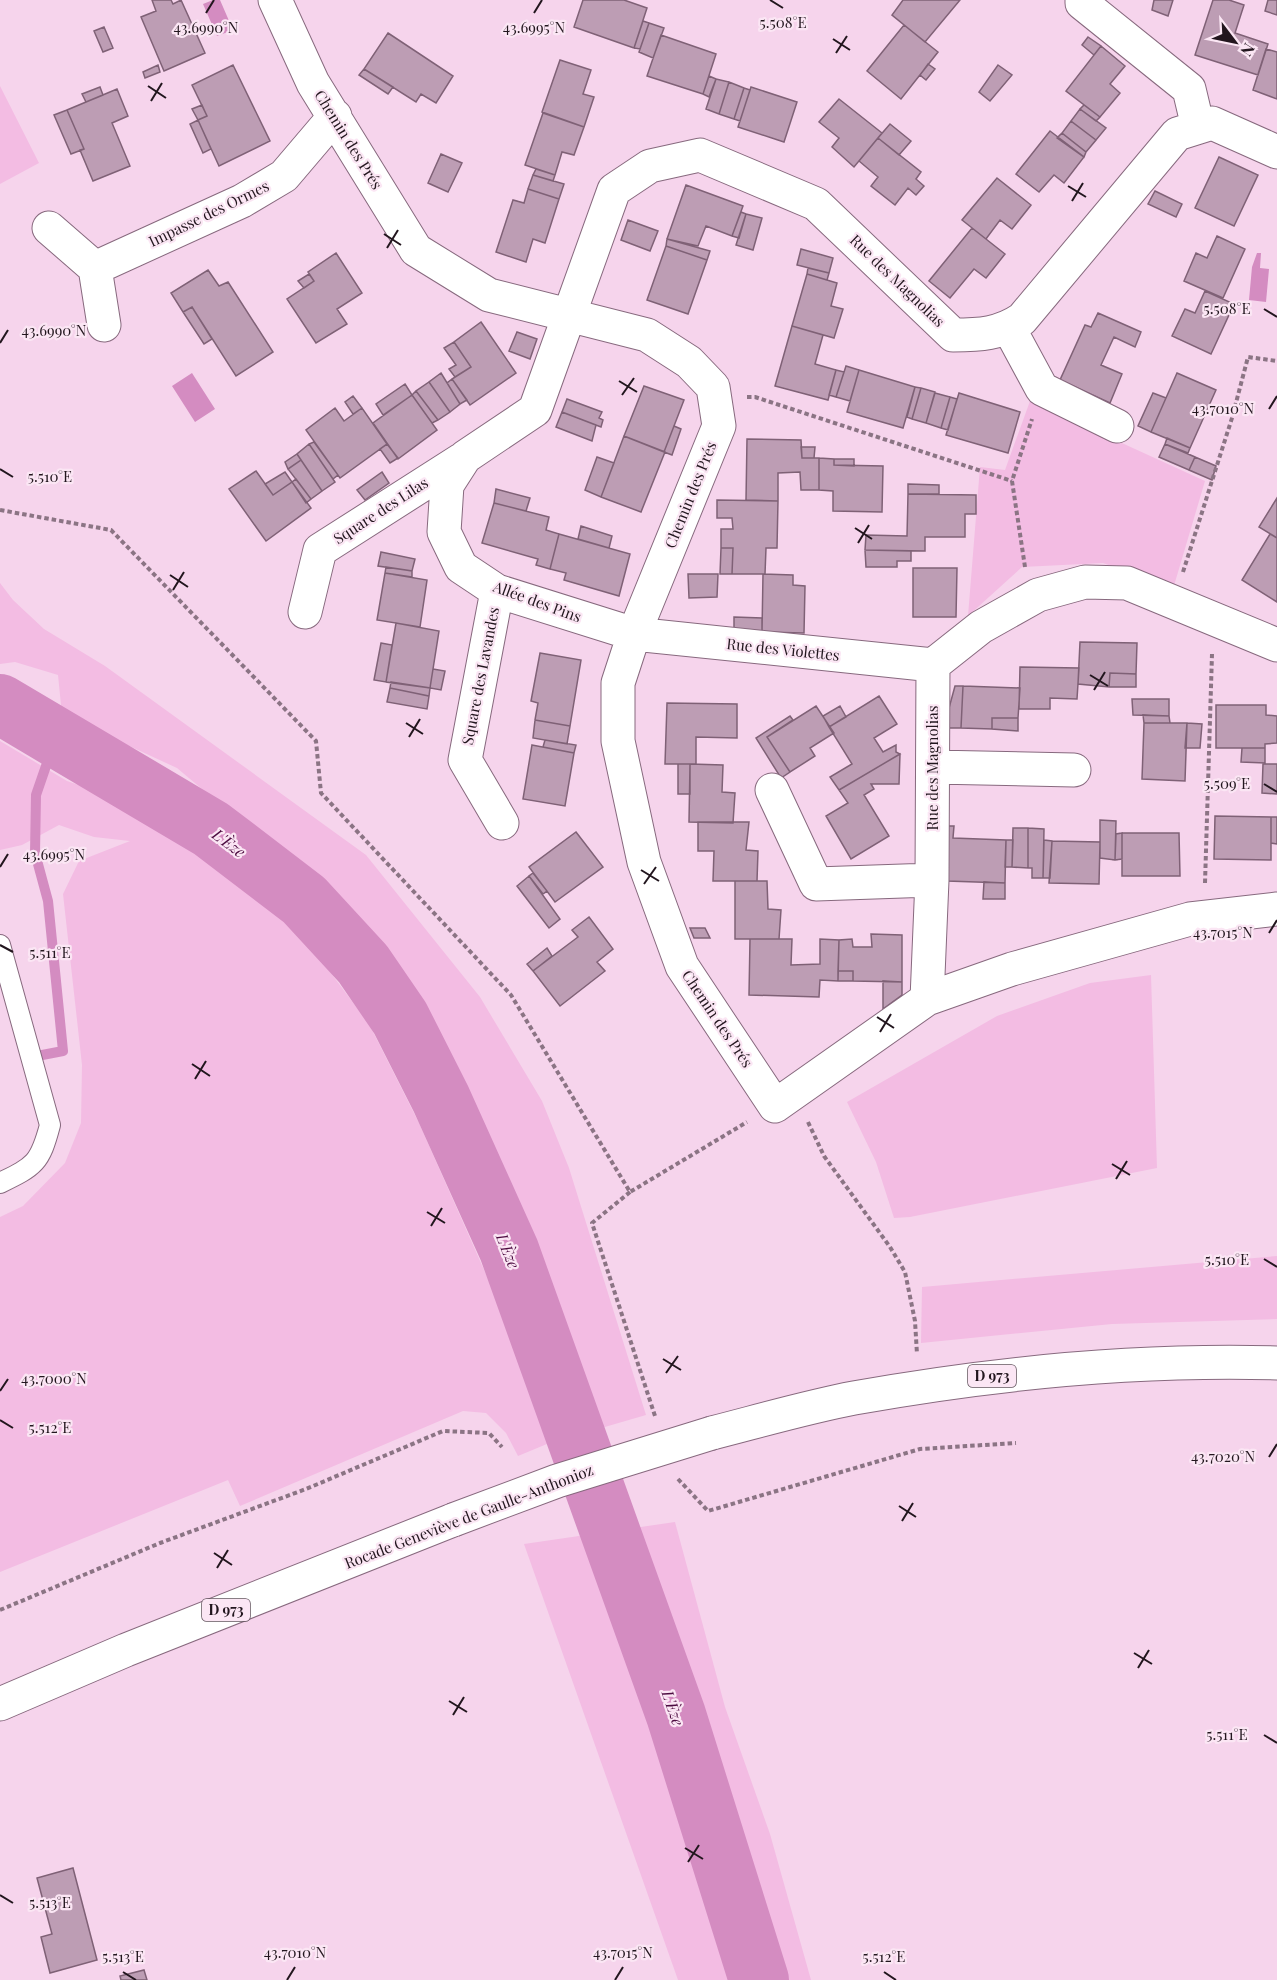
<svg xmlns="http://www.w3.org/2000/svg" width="1277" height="1980" font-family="'Playfair Display',serif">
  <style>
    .green { fill: #f3bce3 }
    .water { fill: #d48cc1 }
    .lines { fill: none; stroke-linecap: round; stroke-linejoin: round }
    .stream { stroke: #d48cc1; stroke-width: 10 }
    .river { stroke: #d48cc1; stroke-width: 60 }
    .building { fill: #bd9db4; stroke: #7f6176; stroke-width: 1.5 }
    .service-casing { stroke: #87697e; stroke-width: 22 }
    .minor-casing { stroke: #87697e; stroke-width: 35 }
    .primary-casing { stroke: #87697e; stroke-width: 35 }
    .path { stroke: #8b7484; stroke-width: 4; stroke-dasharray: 4.5 3; stroke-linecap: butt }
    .service { stroke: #fff; stroke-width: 20 }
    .minor { stroke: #fff; stroke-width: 33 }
    .primary { stroke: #fff; stroke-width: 33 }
    .primary-bridge-casing { stroke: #87697e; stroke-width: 35; stroke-linecap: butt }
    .primary-bridge { stroke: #fff; stroke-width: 33 }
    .ticks { fill: none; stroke: #22161e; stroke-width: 2 }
    .labels { text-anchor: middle; stroke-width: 4.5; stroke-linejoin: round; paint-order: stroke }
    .shield { fill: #fbe6f4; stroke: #63545e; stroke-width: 1.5 }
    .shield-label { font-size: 14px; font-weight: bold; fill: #22161e }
    .street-label { font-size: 15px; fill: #22161e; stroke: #fbe6f4 }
    .water-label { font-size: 16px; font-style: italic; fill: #4c0b40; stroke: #fbe6f4 }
    .ticks-label { font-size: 15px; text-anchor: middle; fill: #22161e; stroke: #fbe6f4; stroke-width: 4.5; stroke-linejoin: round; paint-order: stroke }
  </style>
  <rect width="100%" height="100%" fill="#f6d4ec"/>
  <path class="green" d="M0,86L39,163L0,184Z
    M1030,401L1205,481L1173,589L1103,563L1022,567L968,616L980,467L1005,470Z
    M0,583L13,600L44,629L105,666L366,855L480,997L542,1101L569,1168L646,1415L591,1431L457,1089L398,978L303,874L177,768L62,715L58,675L15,662L0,664Z
    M0,741L67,781L170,816L198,831L241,863L298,929L369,1024L419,1123L559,1439L518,1456L506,1433L486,1413L463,1411L240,1506L228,1480L0,1572V1217L23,1206L65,1163L81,1123L82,1065L63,894L79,861L130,841L94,837L59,825L22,845L0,850Z
    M1151,975L1157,1168L910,1217L894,1218L876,1162L847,1102L997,1016L1090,983Z
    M1277,1256V1319L1112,1324L921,1343L922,1287Z
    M675,1522L725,1707L770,1834L811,1980H678L524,1544Z"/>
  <path class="water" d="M213,0H220L233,30L217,36L203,4Z
    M1257,253H1261L1260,268L1269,269L1266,302L1249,300L1252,267Z
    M192,373L215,409L195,422L172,386Z"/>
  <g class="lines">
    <path class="stream" d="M37,1056L63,1051L48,901L35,853L36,795L56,737"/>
    <path class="river" d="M0,704L211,829L304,900L363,964L400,1018L441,1099L509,1250L676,1715L759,1980"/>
  </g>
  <path class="building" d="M152,0H171L173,4L181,0L205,53L164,71L141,17L156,11Z
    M583,0H624L647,8L634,48L574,27Z
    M903,0H960L925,42L892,15Z
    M1154,0H1173L1168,16L1152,10Z
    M1213,0H1229L1244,5L1235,33L1268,44L1258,75L1195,55Z
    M1268,0H1277V15L1265,11Z
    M643,21L649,23L640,49L634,48Z
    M649,23L664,28L653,58L639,52Z
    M904,25L938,52L901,99L867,71Z
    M104,27L113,48L103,52L94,31Z
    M388,33L453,76L436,103L421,94L416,102L364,69Z
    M661,35L716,54L703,94L647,76Z
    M1088,37L1101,46L1094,55L1082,45Z
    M1101,46L1125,66L1110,84L1120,93L1100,117L1066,91Z
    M1266,49L1277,52V99L1253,90Z
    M560,60L591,70L583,94L594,97L584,127L542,112Z
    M928,64L935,69L926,80L920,75Z
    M158,65L160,72L145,78L143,72Z
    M233,65L270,141L219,166L198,120L207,116L192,85Z
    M998,65L1012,75L990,101L979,92Z
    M364,69L393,87L388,94L359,75Z
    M709,76L716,79L709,97L703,94Z
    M716,79L729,82L719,114L706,109Z
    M729,82L744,88L734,119L719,114Z
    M100,87L103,95L86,102L82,94Z
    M751,87L797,102L784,142L738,127Z
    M744,88L750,90L740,121L734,119Z
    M117,89L128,116L112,123L130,166L93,181L80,150L84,149L67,110Z
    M839,99L882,133L854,167L832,147L839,138L819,122Z
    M202,105L207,116L198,120L192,109Z
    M1084,105L1100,117L1096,121L1080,109Z
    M1080,109L1106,128L1096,140L1071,121Z
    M67,110L84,149L71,154L54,115Z
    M543,113L584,127L574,155L562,152L555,175L525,165Z
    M198,120L211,149L203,153L190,124Z
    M1071,121L1096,140L1086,152L1062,133Z
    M890,124L911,141L899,155L878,138Z
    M1050,131L1084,157L1064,183L1054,175L1039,192L1016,174Z
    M1062,133L1086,152L1084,157L1057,138Z
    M878,138L921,172L916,179L924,186L916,195L908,188L895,205L871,186L878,177L859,161Z
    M441,154L462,163L448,192L428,183Z
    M1219,157L1258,175L1234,226L1195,208Z
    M536,169L555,175L553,181L533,175Z
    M533,175L564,184L559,199L528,189Z
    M997,178L1031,205L1012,229L1000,220L986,239L962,220Z
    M686,185L743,206L732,236L706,226L698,246L667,239Z
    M528,189L559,199L545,243L533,239L526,262L496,252L513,200L524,203Z
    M1155,191L1182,204L1176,217L1148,204Z
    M741,212L746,214L739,238L732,236Z
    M746,214L762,218L753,250L736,245Z
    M628,220L658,231L650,251L621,240Z
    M972,228L1005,254L986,278L974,269L950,298L929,281Z
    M1217,236L1245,249L1223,298L1184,281L1196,253L1207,258Z
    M667,239L710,251L707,260L666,246Z
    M666,246L707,260L688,314L647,300Z
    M801,249L833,258L829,273L797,265Z
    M336,253L362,293L337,309L347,324L316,343L287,299L314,281L308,272Z
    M808,268L829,273L827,280L807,274Z
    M208,270L219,286L228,282L273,352L236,376L192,307L183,312L171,293Z
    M309,274L314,281L304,288L298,281Z
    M807,274L837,283L831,306L843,309L834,338L792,326Z
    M1205,291L1234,304L1211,354L1172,336L1185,309L1195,313Z
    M192,307L212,339L204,344L183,312Z
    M1098,313L1141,332L1135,347L1114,337L1101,365L1122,374L1110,403L1060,380L1085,325L1091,327Z
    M481,322L516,373L470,405L452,379L471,367L454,342Z
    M792,326L823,335L815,364L836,370L828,400L775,386Z
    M517,332L537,339L530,359L509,351Z
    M454,342L471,367L455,377L449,369L456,365L444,348Z
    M846,366L859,370L850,401L836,397Z
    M836,370L844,372L836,397L829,395Z
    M859,370L915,387L903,428L847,412Z
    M441,373L460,404L450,412L429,382Z
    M1177,373L1216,390L1190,448L1151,432Z
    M452,379L467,400L460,404L447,383Z
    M429,382L450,412L438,420L416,391Z
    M405,384L412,395L383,415L376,404Z
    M644,386L684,400L664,452L624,436Z
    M915,387L921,388L912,419L907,417Z
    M921,388L935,392L926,423L912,419Z
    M416,391L438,420L432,423L412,395Z
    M935,393L950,397L941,428L926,423Z
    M959,393L1020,412L1008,453L946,435Z
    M1153,393L1166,398L1151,432L1138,426Z
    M412,395L437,430L398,459L373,423Z
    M353,396L362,408L353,414L345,402Z
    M950,397L957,399L948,430L941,428Z
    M567,399L602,412L599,418L603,420L601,427L562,412Z
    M335,408L344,421L362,408L387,444L340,478L306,430Z
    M562,412L596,425L592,441L556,427Z
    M674,426L681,429L672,455L664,452Z
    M624,436L665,452L641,512L601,497Z
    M1167,438L1190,448L1188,453L1165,444Z
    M747,439L801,440L802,458H819V490H801L800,472L778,473V501L746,500Z
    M314,442L338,475L333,479L309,444Z
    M309,444L335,482L322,491L297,454Z
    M387,444L398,458L390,463L380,449Z
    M1165,444L1195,457L1189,470L1159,457Z
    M801,447H815L814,458H802Z
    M297,454L301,460L288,469L285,462Z
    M597,457L614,463L601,497L585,490Z
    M1195,457L1216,466L1212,480L1189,470Z
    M819,458L834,459V465L883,466L882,512L833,511V491L819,490Z
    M834,459H854V466L834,465Z
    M301,460L322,491L311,499L288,469Z
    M256,471L273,495L292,482L311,508L266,541L229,489Z
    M285,472L292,482L273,495L265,484Z
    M382,472L389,483L365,500L357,490Z
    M296,479L311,499L306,503L292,482Z
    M908,484L939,485V494H908Z
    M496,489L530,498L526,511L494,503Z
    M908,494L976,495V514H965V537H925V551L865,550L866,535L907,536Z
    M1277,498V538L1259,527Z
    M717,500L778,501L777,548H766L765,574H732L733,548H721V529H733L732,518H717Z
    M494,503L549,517L546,530L559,534L550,569L536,565L538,559L482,543Z
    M581,526L612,536L609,548L578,539Z
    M559,534L630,554L619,596L564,580L566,573L550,569Z
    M1270,534L1277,538V602L1242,580Z
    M721,548H733L732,574H720Z
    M865,550L911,551V561H897V567H866Z
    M381,552L415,559L412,571L378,566Z
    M386,567L412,571V577L385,573Z
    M913,568H957L956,617H913Z
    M385,573L427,580L420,627L377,620Z
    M688,574H718L717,597L689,598Z
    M763,574L793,575V585L805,586L804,633L762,632Z
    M734,617L762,618V632L734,631Z
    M396,623L439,631L430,688L386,682Z
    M1080,642L1137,643L1136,674L1110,673L1109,687L1078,684Z
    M381,643L392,645L386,682L374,680Z
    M540,653L581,660L570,726L535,720L538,703L531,701Z
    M1020,667L1079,668L1077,699L1050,698V709H1019Z
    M433,669L445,671L441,690L430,688Z
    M1110,673L1136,674V687H1109Z
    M391,682L430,688L429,696L390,688Z
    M955,686H963L961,728H949V708Z
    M963,686L1020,688L1018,718H992V729L961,728Z
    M390,688L429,696L427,709L387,702Z
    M879,696L897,724L874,738L883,752L896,745V752L900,754L839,790L830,777L852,764L829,727Z
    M1132,699H1169V716L1133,715Z
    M667,703L737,704V738L696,737V764H665Z
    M1216,705H1266V715L1277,716V743L1265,744V748H1216Z
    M816,706L834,733L810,748L815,756L790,772L767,737Z
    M840,706L846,717L829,727L823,716Z
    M1143,715L1169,716L1170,723H1144Z
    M790,716L793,720L767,737L790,772L781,778L756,738Z
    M992,718H1018V731L992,729Z
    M535,720L570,726L567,744L533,738Z
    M1144,723H1187L1185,781L1142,779Z
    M1187,723L1202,724L1200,748H1185Z
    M545,740L576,745L574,753L543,747Z
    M532,745L574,753L565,806L523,799Z
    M1242,748H1265V763L1241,762Z
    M900,754L899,784H871L874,789L864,795L889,836L851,859L826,816L848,803L839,790Z
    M678,764H690V794H678Z
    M690,764L723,765L722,792L735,793L733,823L689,822Z
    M1263,764H1277V794L1262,793Z
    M1215,816L1271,817V860L1214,859Z
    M1271,817H1277V844L1271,843Z
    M1100,820L1116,821L1115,860L1100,858Z
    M698,822H749L746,850L758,851L757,881H713L714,851H698Z
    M948,826H954L953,838L1006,840L1005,883L947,881Z
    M1013,828H1028V868L1012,867Z
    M1028,828L1044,829L1043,878H1032V868H1028Z
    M576,832L603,867L555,902L529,867Z
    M1122,833V859L1115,860L1116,834Z
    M1122,833H1179L1180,876H1122Z
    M1006,840H1013L1012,867H1005Z
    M1044,840L1052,841L1050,878H1043Z
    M1052,841L1100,842L1099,884L1049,883Z
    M533,873L547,891L543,894L529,876Z
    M529,876L560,919L549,928L517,886Z
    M735,881H767L768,909L781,910L779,939H735Z
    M984,882L1005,883V899H983Z
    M589,917L613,949L597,962L605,971L560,1006L533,971L578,937L572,930Z
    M690,928H705L710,938H694Z
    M871,934L902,935V982L853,981V971H838L839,940L852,939L853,947H872Z
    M750,939H792L791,965L820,964V939L839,940L838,981L820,980L819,997L749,995Z
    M547,948L552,956L533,971L527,964Z
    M838,971H853V981H838Z
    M883,981L902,982V995L883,1009Z
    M73,1868L97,1960L50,1973L41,1937L52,1934L37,1878Z
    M144,1970L147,1980H121L120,1976Z"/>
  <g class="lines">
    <g class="service-casing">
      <path id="service" d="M0,945L50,1125C40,1163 35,1166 0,1183"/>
    </g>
    <g class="minor-casing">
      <path id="minor" d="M275,0L313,83L416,250L489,295L647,335L689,362L713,387L719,426L634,634L618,683V741L644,862L682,966L775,1106L927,999L1012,969L1190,919L1277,909
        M1082,0V3L1189,89L1198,127
        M49,228L95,268L104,325
        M95,268L242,201L284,176L335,116
        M1009,328L1042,389L1117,426
        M497,591L465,760L502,823
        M305,612L320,550L461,460
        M933,665L634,634L497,591L461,567L444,532L447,485L465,457L535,410L614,190L650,166L700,155L816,204L953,335C980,335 1000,334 1022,319L1177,134L1212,123L1277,152
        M933,767L1074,770
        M772,790L816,884L932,880
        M927,999L932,880L933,665L981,627L1038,595L1085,582L1127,583L1277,645"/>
    </g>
    <g class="primary-casing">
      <path id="primary" d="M712,1433C759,1421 807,1407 854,1398C994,1373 1135,1359 1277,1363
        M0,1704L126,1650L453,1520"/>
    </g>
    <path class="path" d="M747,397H755L1012,481
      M0,510L111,530L316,741L321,793L511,995L630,1192L747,1122
      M1025,567L1012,481L1032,419
      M1183,572L1232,418L1248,357L1277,361
      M1205,883L1212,654
      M808,1122L824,1156L890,1247L905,1272L915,1321L917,1354
      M630,1192L592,1223L655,1416
      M678,1479L708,1511L920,1449L1016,1443
      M0,1610L160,1543L306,1489L443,1431L489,1433L502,1447"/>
    <use href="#service" class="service"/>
    <use href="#minor" class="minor"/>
    <use href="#primary" class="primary"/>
    <g class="primary-bridge-casing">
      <path id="primary-bridge" d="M453,1520L557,1481L712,1433"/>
    </g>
    <use href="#primary-bridge" class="primary-bridge"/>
  </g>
  <path class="ticks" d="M770,0L783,8M206,13L214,0M534,13L542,0M833,39L850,50M836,53L847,36M148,86L166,98M151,101L162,83M1068,186L1086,197M1072,201L1083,183M384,234L401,245M387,248L398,230M1264,309L1277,317M0,343L8,330M619,381L637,392M622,395L634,378M1269,409L1277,396M0,469L13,477M855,528L872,539M858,543L869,525M170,575L188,587M173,590L184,572M1090,675L1108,686M1094,690L1105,672M406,723L423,734M409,737L420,719M1264,784L1277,792M0,867L8,854M641,870L659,881M644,884L656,867M1269,933L1277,920M0,945L13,952M877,1017L894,1028M880,1032L891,1014M192,1064L210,1076M195,1079L206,1061M1112,1164L1130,1175M1116,1179L1127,1161M427,1212L445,1223M431,1226L442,1208M1264,1259L1277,1267M663,1359L681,1370M666,1373L678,1356M0,1391L8,1379M0,1420L13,1428M1269,1457L1277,1444M899,1506L916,1517M902,1521L913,1503M214,1553L232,1565M217,1568L228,1550M1134,1653L1152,1664M1138,1668L1149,1650M449,1701L467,1712M453,1715L464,1697M1264,1735L1277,1743M685,1848L703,1859M688,1862L699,1845M0,1895L13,1903M123,1972L136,1980M884,1972L896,1980M287,1980L295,1967M615,1980L623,1967"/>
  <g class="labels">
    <g class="shield">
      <rect x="968" y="1365" width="48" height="22" rx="4.5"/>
      <rect x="202" y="1599" width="48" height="22" rx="4.5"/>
    </g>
    <g class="shield-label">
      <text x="992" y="1381">D 973</text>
      <text x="226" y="1615">D 973</text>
    </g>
    <g class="street-label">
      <text transform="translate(348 140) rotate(58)" y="5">Chemin des Prés</text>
      <text transform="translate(209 214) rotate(-26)" y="5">Impasse des Ormes</text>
      <text transform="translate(897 281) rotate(44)" y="5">Rue des Magnolias</text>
      <text transform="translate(691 495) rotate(-68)" y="5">Chemin des Prés</text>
      <text transform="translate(381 511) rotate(-33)" y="5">Square des Lilas</text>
      <text transform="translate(537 602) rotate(20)" y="5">Allée des Pins</text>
      <text transform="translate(783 650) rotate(6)" y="5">Rue des Violettes</text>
      <text transform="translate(481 676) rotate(-79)" y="5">Square des Lavandes</text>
      <text transform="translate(933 768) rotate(-90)" y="5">Rue des Magnolias</text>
      <text transform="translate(717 1019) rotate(56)" y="5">Chemin des Prés</text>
      <text transform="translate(469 1517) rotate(-21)" y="5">Rocade Geneviève de Gaulle-Anthonioz</text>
    </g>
    <g class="water-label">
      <text transform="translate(229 843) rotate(37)" y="6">L'Èze</text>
      <text transform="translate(508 1251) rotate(68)" y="6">L'Èze</text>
      <text transform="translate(673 1708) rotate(71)" y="6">L'Èze</text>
    </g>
  </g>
  <g class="ticks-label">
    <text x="783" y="28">5.508°E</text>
    <text x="206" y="33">43.6990°N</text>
    <text x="534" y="33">43.6995°N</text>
    <text x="1227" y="314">5.508°E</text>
    <text x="54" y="336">43.6990°N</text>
    <text x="1223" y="414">43.7010°N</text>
    <text x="50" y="482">5.510°E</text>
    <text x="1227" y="789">5.509°E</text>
    <text x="54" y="860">43.6995°N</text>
    <text x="1223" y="938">43.7015°N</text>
    <text x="50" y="958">5.511°E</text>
    <text x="1227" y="1265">5.510°E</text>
    <text x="54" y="1384">43.7000°N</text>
    <text x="50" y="1433">5.512°E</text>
    <text x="1223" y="1462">43.7020°N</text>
    <text x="1227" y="1740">5.511°E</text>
    <text x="50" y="1908">5.513°E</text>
    <text x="295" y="1958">43.7010°N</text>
    <text x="623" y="1958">43.7015°N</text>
    <text x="123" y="1962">5.513°E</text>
    <text x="884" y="1962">5.512°E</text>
  </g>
  <g transform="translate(1235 42) rotate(122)" stroke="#fbe6f4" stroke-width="4.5" paint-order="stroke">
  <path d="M0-4.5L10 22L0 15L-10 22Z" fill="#22161e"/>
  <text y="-9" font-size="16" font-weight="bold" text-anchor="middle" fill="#22161e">N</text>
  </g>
</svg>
